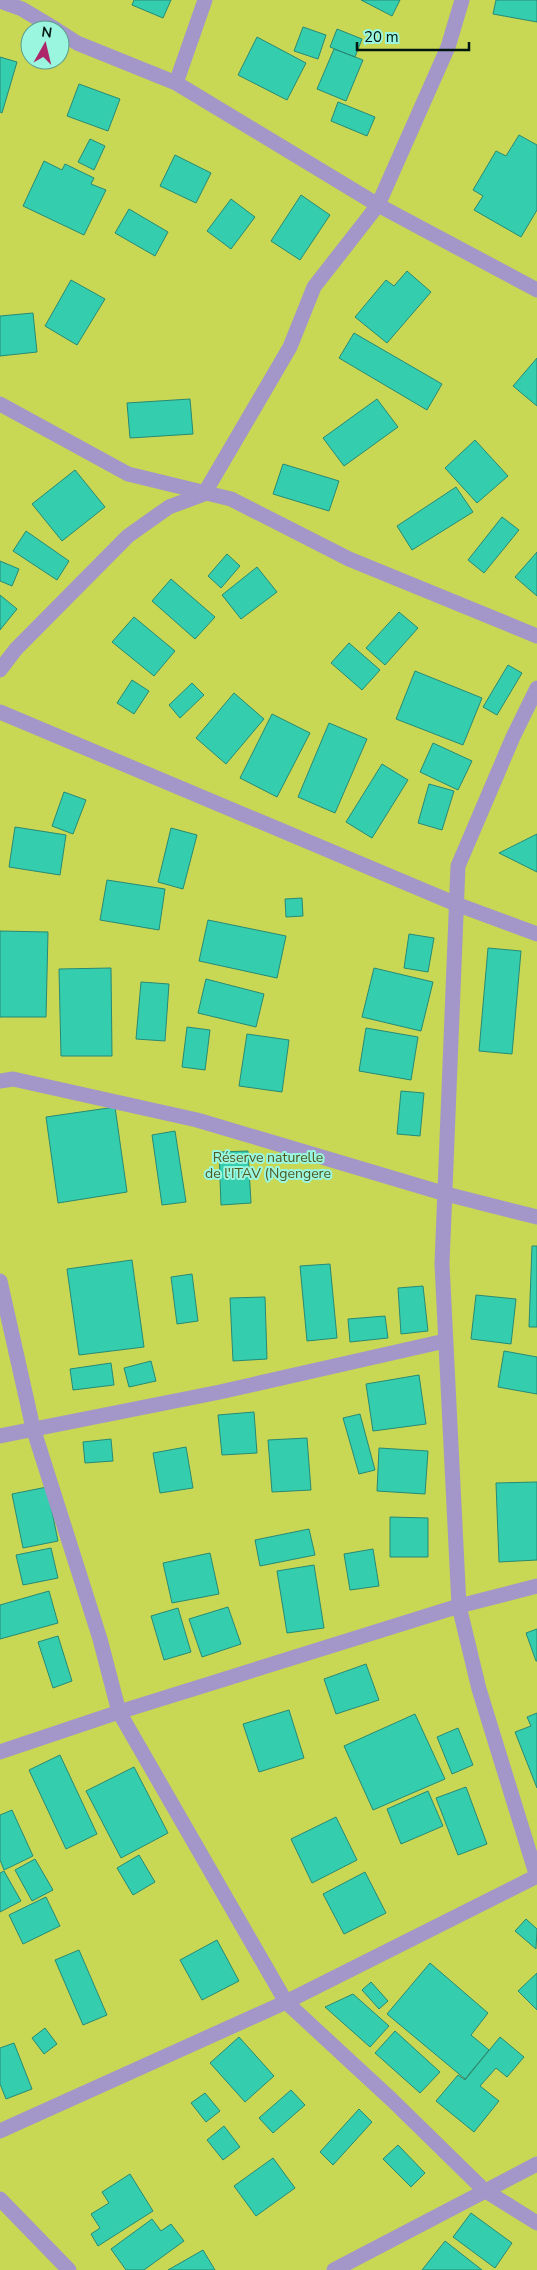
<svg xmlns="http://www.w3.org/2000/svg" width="537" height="2270" font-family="'Nunito Sans',sans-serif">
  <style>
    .green { fill: #c8d754; fill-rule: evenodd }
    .building { fill: #34ceaf; stroke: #278a75 }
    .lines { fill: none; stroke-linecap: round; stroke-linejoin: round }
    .minor { stroke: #a396c9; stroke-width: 15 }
    .labels { text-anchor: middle; stroke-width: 4; stroke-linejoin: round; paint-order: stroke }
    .park-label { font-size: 14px; fill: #515820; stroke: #9af6de }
  </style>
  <rect width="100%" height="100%" fill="#9af6de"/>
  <path class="green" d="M0,0H537V2270H0ZM30,30H60V60H30Z"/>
  <path class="building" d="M134,0H171L163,18L132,5Z
    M361,0H400L392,16Z
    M496,0H537V22L493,14Z
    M303,27L326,35L318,59L294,51Z
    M337,29L362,39L355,57L330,47Z
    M257,37L306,63L287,100L238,75Z
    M334,49L363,60L346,101L317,89Z
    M0,57L17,62L2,113L0,112Z
    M79,84L120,99L108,131L67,116Z
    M338,102L375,117L367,136L331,121Z
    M519,135L537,145V210L521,237L474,210L483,196L473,190L496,151L506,156Z
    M90,139L105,146L94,170L78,162Z
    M175,155L211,173L196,203L160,186Z
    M44,161L62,170L65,164L94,178L91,184L106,190L84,235L23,206Z
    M301,195L330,215L300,260L271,241Z
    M231,199L255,217L231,249L207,231Z
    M129,209L168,232L155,256L115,233Z
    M407,271L431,292L387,343L355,317L386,280L394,286Z
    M71,280L105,299L77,345L45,326Z
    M33,313L37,352L0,356V316Z
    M354,333L442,384L427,410L339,358Z
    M537,358V406L513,386Z
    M190,399L193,434L130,438L127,403Z
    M377,399L398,427L344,466L323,438Z
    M475,440L508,476L477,503L445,468Z
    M283,464L339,481L329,511L273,494Z
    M75,470L105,507L62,541L32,504Z
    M456,487L473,512L412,550L397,526Z
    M502,517L519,530L484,573L468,560Z
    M26,531L69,561L57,580L13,551Z
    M537,552V596L515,577Z
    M227,554L240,566L221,588L208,576Z
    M0,561L19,569L12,586L0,581Z
    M257,567L277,592L241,619L222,595Z
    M171,579L215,617L195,639L152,601Z
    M0,595L17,609L0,630Z
    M399,612L418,628L385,665L366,648Z
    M134,617L175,651L154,676L112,642Z
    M349,643L380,670L362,690L331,663Z
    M508,665L522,673L497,715L483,707Z
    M415,671L482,698L463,745L396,719Z
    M132,680L149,691L134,714L117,703Z
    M192,683L204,695L180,718L169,705Z
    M234,693L264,719L226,764L196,738Z
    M272,714L310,733L277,797L240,778Z
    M329,723L367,739L335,813L298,797Z
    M433,743L472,761L458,790L420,772Z
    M382,764L408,780L372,838L346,822Z
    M429,784L454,791L442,830L418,823Z
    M64,792L86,800L73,834L52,826Z
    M15,827L66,835L60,875L9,867Z
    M171,828L197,835L183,889L158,882Z
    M537,834V872L499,853Z
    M107,880L165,889L159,930L100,920Z
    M302,898L303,916L286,917L285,899Z
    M208,920L286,936L277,978L199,961Z
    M0,931L48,932L46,1017H0Z
    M409,934L434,938L428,972L404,968Z
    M488,948L521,951L512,1054L479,1051Z
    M111,968L112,1056H61L59,969Z
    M374,968L433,982L421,1031L362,1017Z
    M206,979L264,994L256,1027L198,1013Z
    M141,982L169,984L165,1041L136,1039Z
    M187,1027L210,1030L205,1070L182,1067Z
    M366,1028L418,1037L411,1080L359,1071Z
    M247,1034L289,1040L282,1092L239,1086Z
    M401,1091L424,1093L420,1136L397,1134Z
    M115,1107L127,1192L58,1203L46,1117Z
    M175,1131L186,1202L162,1205L152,1135Z
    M248,1151L251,1203L221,1205L219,1152Z
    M532,1246H537V1327H529Z
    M132,1260L144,1347L79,1355L67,1269Z
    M330,1264L337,1338L307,1341L300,1266Z
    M192,1274L198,1321L177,1324L171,1277Z
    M423,1286L428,1331L401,1334L398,1288Z
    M476,1295L516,1299L511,1344L471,1339Z
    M265,1297L267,1359L233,1361L230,1298Z
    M385,1316L388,1338L350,1342L348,1319Z
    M504,1351L537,1357V1394L498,1387Z
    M151,1361L156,1381L129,1387L124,1368Z
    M111,1363L114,1385L73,1390L70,1369Z
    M419,1375L426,1424L373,1431L366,1384Z
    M254,1412L257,1453L222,1455L218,1415Z
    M360,1414L375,1470L359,1474L343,1418Z
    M307,1438L311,1490L272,1492L268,1440Z
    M111,1439L113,1461L85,1463L83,1442Z
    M186,1447L193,1488L160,1493L153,1453Z
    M379,1448L428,1451L425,1494L377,1491Z
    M537,1482V1560L499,1562L496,1483Z
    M47,1487L58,1541L23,1548L12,1494Z
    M390,1517L428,1518V1557H390Z
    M309,1529L315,1555L260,1566L255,1540Z
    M51,1548L58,1578L23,1585L16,1555Z
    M373,1549L379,1586L350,1590L344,1554Z
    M210,1553L219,1594L172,1603L163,1563Z
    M314,1565L324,1628L287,1633L277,1571Z
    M49,1591L58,1623L0,1639V1605Z
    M228,1607L241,1644L202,1657L189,1619Z
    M178,1608L191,1652L164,1660L151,1616Z
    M537,1629V1661H536L526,1633Z
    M58,1636L72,1681L53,1688L38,1642Z
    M366,1664L379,1700L336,1714L324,1679Z
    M289,1710L304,1758L259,1772L243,1724Z
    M537,1713V1788L515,1732L531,1726L527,1717Z
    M415,1714L445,1779L373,1810L344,1746Z
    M458,1728L473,1765L452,1774L437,1737Z
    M60,1755L97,1834L66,1849L29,1770Z
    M134,1767L168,1833L121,1858L86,1791Z
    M466,1787L487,1844L458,1855L436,1798Z
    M428,1791L443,1826L401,1844L387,1809Z
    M12,1810L33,1856L4,1870L0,1860V1815Z
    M336,1817L357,1860L312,1883L291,1839Z
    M139,1855L155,1882L133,1895L117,1868Z
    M35,1859L53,1890L32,1901L15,1870Z
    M4,1871L21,1901L0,1912V1873Z
    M365,1872L386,1913L344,1934L323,1894Z
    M46,1897L60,1926L23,1944L9,1915Z
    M526,1919L537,1929L536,1949L515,1931Z
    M217,1940L239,1981L202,2000L180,1960Z
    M79,1950L107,2015L83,2025L55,1960Z
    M430,1963L488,2013L471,2035L489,2050L465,2079L387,2014Z
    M537,1973V2010L518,1991Z
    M371,1982L388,2001L379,2009L362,1990Z
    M353,1994L389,2026L370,2047L325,2007Z
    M45,2028L57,2044L44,2054L32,2038Z
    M395,2031L440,2072L420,2093L375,2053Z
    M239,2037L274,2076L245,2102L210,2063Z
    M500,2037L524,2057L507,2077L496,2068L480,2086L499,2101L474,2132L436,2101L458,2075L465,2080Z
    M14,2043L32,2089L6,2099L0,2084V2048Z
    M291,2090L305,2105L273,2133L259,2118Z
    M205,2093L220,2111L206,2122L191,2103Z
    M359,2109L372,2122L333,2165L320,2152Z
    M224,2126L240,2147L223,2160L207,2140Z
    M398,2145L425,2173L411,2187L383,2159Z
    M273,2158L295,2188L256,2216L234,2186Z
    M130,2174L153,2211L98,2246L91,2234L100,2228L91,2214L109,2203L102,2192Z
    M471,2213L512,2243L495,2268L453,2237Z
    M152,2219L161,2231L171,2224L184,2241L144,2270H126L111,2249Z
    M445,2241L482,2270H422Z
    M203,2250L215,2270H168Z"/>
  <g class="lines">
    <path class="minor" d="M0,1L22,9L57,30
      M60,32L77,43L176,83L378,205L537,290
      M176,83L205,0
      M0,404L128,474L231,499L349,559L537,636
      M0,670L16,649L128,536L169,507L204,494L290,347L314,287L378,205L448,47L462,0
      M537,688L513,737L458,866L442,1264L459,1606L479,1689L537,1877
      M0,712L456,904L537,934
      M0,1081L13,1079L197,1120L446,1194L537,1217
      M0,1281L33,1428L100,1639L119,1712L286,2002L392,2100L484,2190L537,2223
      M0,1436L220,1392L445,1341
      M0,1752L119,1712L459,1606L537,1586
      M0,2131L286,2002L537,1876
      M0,2199L69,2270
      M334,2270L537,2164"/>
  </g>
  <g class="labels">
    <g class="park-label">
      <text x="268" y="1162">Réserve naturelle<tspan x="268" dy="16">de l'ITAV (Ngengere</tspan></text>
    </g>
  </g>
  <g transform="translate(45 45) rotate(8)"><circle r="24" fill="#9af6de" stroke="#5c9c8c"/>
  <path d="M0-4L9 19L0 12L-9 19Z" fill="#ae266a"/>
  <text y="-8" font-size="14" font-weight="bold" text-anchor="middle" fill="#001610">N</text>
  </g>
  <path d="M357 42v8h112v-8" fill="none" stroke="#001610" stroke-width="2.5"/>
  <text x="364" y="42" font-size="15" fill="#001610" stroke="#9af6de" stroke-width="4" paint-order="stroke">20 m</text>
</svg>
